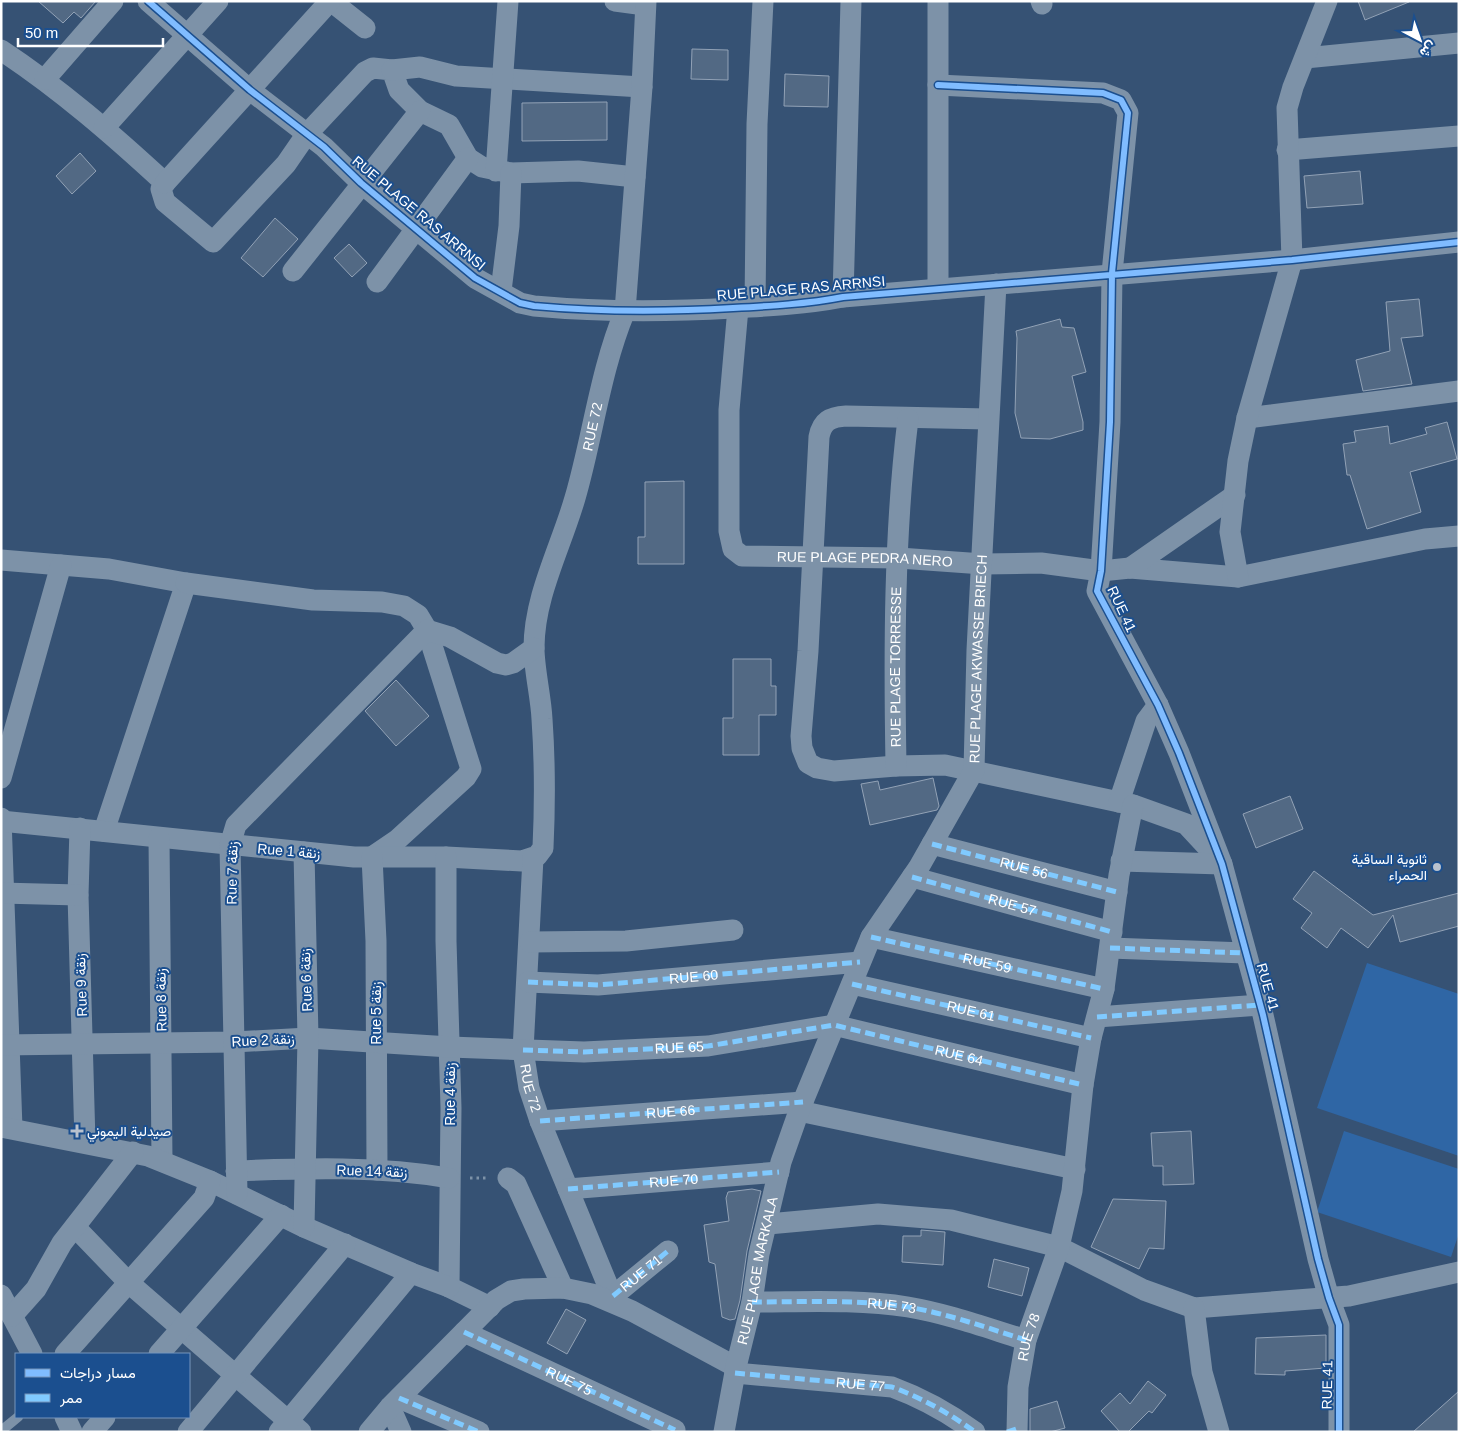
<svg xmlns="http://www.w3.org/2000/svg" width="1460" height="1433" font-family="Helvetica,Vazirmatn,sans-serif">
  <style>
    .green { fill: #2f66a5 }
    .building { fill: #526984; stroke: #92a2b6 }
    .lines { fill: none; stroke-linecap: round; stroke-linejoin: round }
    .path { stroke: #7d92a8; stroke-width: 3; stroke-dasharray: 2.5 4; stroke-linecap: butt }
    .lane { stroke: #7d92a8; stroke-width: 10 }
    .street { stroke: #7d92a8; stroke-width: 21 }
    .quiet { stroke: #80caff; stroke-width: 5; stroke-dasharray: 10 5; stroke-linecap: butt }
    .cycleway-casing { stroke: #1b4f8f; stroke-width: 9 }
    .cycleway { stroke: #80bcff; stroke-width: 6 }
    .poi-dot { fill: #b9c2ce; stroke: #1b4f8f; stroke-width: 2 }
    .labels { text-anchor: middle; stroke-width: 4; stroke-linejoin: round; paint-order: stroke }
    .street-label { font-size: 14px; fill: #fff; stroke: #1b4f8f }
    .poi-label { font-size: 14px; fill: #fff; stroke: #1b4f8f; text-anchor: end }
  </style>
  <rect width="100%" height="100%" fill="#365274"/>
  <path class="green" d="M1367,963L1459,994V1156L1317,1108Z
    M1344,1131L1459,1169V1233L1451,1257L1317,1212Z"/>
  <path class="building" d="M38,1H96L81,18L74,12L63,23Z
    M1358,1H1409V2L1365,20Z
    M692,49L728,50V80L691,79Z
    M785,74L829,76L828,107L784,106Z
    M607,102V140L522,141V103Z
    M80,153L96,171L72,194L56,176Z
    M1360,171L1363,204L1307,208L1304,176Z
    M275,218L298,239L263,277L241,258Z
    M349,244L367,263L352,277L334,258Z
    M1419,299L1423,336L1401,338L1412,384L1363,391L1356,360L1390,351L1386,302Z
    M1060,319L1062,327L1074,328L1086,372L1072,376L1083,422V430L1050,439L1021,438L1015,413L1017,338L1016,331Z
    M1447,422L1457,459L1410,472L1421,512L1367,529L1350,475H1347L1343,444L1356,442L1354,431L1388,426L1390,444L1427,434L1425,428Z
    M684,481V564H638V537H645V482Z
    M733,659H771V686H776V715H759V755H723V718H733Z
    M396,680L429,716L396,746L365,711Z
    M933,778L939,806L937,810L870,825L861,784L878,781L880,790Z
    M1290,796L1303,829L1256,848L1243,814Z
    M1314,871L1373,915L1459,893V926L1400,942L1393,915L1368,948L1341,928L1327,948L1301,928L1312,913L1293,899Z
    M1191,1131L1194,1184L1163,1185V1166H1153L1151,1133Z
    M752,1189L761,1191L747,1251L740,1300L735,1319L730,1320L722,1317L715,1264L709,1262L704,1225L729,1221L726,1198L728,1192Z
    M1113,1199L1166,1201L1164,1249L1149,1248L1139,1269L1091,1247Z
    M921,1230L945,1232L943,1265L902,1262L903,1236H921Z
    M994,1259L1029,1268L1022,1296L988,1287Z
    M566,1309L586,1320L567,1354L547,1343Z
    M1326,1335V1368L1285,1371V1375L1255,1374L1256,1338Z
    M1148,1381L1166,1395L1152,1413L1149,1411L1128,1432H1120L1101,1411L1120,1393L1130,1404Z
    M1459,1391V1432H1413Z
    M1057,1401L1065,1428L1050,1432H1030V1409Z"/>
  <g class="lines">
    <path class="path" d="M470,1178H488"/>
    <path class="lane" d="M1,1431L18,1417"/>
    <g class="street">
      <path d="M148,1L250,90L324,147L361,183L475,278L520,303L534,306C600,312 666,312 733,308C770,306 807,304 843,297L1292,260L1459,242"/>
      <path d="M331,1L365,28"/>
      <path d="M615,1L645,5"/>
      <path d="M1041,1L1042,4"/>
      <path d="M1,50C60,89 113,135 165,183L161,189L165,202L213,242L286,164L306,135L365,72L373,68L392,70L399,90L420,111L449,125L468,158L482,167L511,173L578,171L635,177"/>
      <path d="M1305,58L1459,43"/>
      <path d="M392,70L420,67L456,76L642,87"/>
      <path d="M45,79L113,1"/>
      <path d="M938,85L1103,93L1121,100L1128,113L1112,273L1110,422L1101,571L1097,591L1158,705L1179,753L1222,864L1263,1015L1318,1259L1329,1298L1339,1325V1432"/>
      <path d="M104,128L218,1"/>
      <path d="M1287,150L1459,136"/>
      <path d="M496,171L508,1"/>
      <path d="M165,183L330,1"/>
      <path d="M293,271L420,111"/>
      <path d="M377,282L468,158"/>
      <path d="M938,289V1"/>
      <path d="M501,291L509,226L511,173"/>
      <path d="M843,297L851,1"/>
      <path d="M755,306L757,124L763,1"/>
      <path id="s1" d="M738,308L729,410V531L733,549L742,556L899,558L983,564L1041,563L1101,571L1130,568L1238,577L1425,539L1459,536"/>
      <path d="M1247,418L1459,391"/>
      <path d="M988,419L846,416C830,417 822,421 819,437L808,651L801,736L802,748L808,763L817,768L834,771L896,766L945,765L1133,805L1186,824L1212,852"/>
      <path d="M1,560L109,569L186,583L104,831"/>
      <path d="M1130,568L1235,495"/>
      <path d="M1238,577L1230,532L1238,461L1247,418L1292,260L1287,108L1293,87L1327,1"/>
      <path d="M186,583L313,600L382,602L404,606L418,615L427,630L471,769L466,777L397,840L372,857"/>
      <path id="s2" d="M896,766C894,650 894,534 908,419"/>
      <path d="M1,778L61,565"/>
      <path d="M1119,802L1146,721L1158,705"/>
      <path d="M1,818L12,1128"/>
      <path id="s3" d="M1,821L354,857H446L522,861L537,856L543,848C545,805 545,762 542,719C541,697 534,669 534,648C534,596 561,547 575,498C593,436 600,371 625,311L642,87L646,1"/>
      <path d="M80,828L78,895L85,1142"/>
      <path d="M159,838L162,1161"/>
      <path d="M932,844L1117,892"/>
      <path d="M372,857L376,941L377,1170"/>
      <path d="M446,857V941L451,1108L449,1287L490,1307"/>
      <path id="s4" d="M533,858L523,1050L529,1088L540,1121L615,1303"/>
      <path d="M1121,861L1222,864"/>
      <path d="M912,877L1112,932"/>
      <path d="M1,893L78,895"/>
      <path id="s5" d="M871,937L1104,989"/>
      <path d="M530,942L626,941L733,930"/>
      <path d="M1110,948L1245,953"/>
      <path d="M528,982L598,985L860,962"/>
      <path d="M852,984L1091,1038"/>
      <path d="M1097,1017L1260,1005"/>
      <path id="s6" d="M1,1045L234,1042L308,1038L450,1047L584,1052L708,1046L834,1025L1083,1085"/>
      <path d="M799,1111L1075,1169"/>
      <path id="s7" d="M540,1121L803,1102"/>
      <path d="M1,1127L148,1156L210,1181L304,1227L411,1273L449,1287"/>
      <path d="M236,1171C307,1168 379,1166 449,1178"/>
      <path d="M508,1178L516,1184L563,1288"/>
      <path id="s8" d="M568,1189L779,1172"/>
      <path d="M237,1194L230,845L236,825L427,630L450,637L497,663L506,665L513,663L534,648"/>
      <path d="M768,1224L878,1214L951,1220L1059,1247L1144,1290L1194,1308L1349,1296L1459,1272"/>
      <path d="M75,1227L129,1283L301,1432"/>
      <path d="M304,1227L308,1038L304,852"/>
      <path d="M1,1295L32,1354"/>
      <path d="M613,1296L668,1251"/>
      <path d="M752,1302C803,1302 857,1299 908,1307C949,1314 987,1328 1026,1340"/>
      <path d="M1194,1308L1202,1372L1219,1432"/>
      <path d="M12,1316L36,1289L62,1243L133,1152"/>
      <path id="s9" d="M464,1332L675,1430"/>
      <path d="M65,1354L204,1198L210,1181"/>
      <path d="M159,1354L281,1215"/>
      <path id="s10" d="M735,1373L892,1387C922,1398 949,1413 975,1432"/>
      <path d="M399,1398L479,1432"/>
      <path d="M390,1407L401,1432"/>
      <path d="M65,1417L72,1432"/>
      <path d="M92,1432L105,1417"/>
      <path d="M188,1432L345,1244"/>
      <path d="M279,1432L411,1273"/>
      <path d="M369,1432L390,1407L496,1300L511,1291L524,1289L563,1288L592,1294L632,1311L736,1367"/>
      <path id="s11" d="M724,1432L736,1367L752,1302L759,1254L781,1162L799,1111L871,937L919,867L974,770L977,650L996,284"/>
      <path id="s12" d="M1017,1432L1018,1387L1026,1340L1059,1247L1072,1191L1083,1085L1091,1038L1104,989L1119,875L1133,805"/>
    </g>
    <g class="quiet">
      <path id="s13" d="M932,844L1117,892"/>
      <path id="s14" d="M912,877L1112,932"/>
      <path d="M871,937L1104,989"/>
      <path d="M1110,948L1245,953"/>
      <path id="s15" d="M528,982L598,985L860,962"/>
      <path id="s16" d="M852,984L1091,1038"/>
      <path d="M1097,1017L1260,1005"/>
      <path d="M523,1050L584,1052L708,1046L834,1025L1083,1085"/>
      <path d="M540,1121L803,1102"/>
      <path d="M568,1189L779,1172"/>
      <path id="s17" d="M613,1296L668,1251"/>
      <path id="s18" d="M752,1302C803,1302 857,1299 908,1307C949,1314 987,1328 1026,1340"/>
      <path d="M464,1332L675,1430"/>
      <path d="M735,1373L892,1387C922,1398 949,1413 975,1432"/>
      <path d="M399,1398L479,1432"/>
      <path d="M1007,1432L1016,1429"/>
    </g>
    <g class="cycleway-casing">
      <path id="cycleway" d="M148,1L250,90L324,147L361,183L475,278L520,303L534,306C600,312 666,312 733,308C770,306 807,304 843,297L1292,260L1459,242
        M938,85L1103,93L1121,100L1128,113L1112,273L1110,422L1101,571L1097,591L1158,705L1179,753L1222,864L1263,1015L1318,1259L1329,1298L1339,1325V1432"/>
    </g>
    <use href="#cycleway" class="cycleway"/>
  </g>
  <g class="poi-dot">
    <circle cx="1437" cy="867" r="5"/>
    <path d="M74.5 1123.5h5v5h5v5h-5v5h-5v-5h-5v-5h5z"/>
  </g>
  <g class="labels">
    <g class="street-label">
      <text transform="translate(419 213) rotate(40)" y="5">RUE PLAGE RAS ARRNSI</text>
      <text transform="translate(801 288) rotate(-5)" y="5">RUE PLAGE RAS ARRNSI</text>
      <text dy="5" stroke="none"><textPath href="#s3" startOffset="979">RUE 72</textPath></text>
      <text dy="5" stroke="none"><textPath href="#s1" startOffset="376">RUE PLAGE PEDRA NERO</textPath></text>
      <text transform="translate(1122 609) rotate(65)" y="5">RUE 41</text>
      <text dy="5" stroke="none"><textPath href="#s11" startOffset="826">RUE PLAGE AKWASSE BRIECH</textPath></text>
      <text dy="5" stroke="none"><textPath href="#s2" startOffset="99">RUE PLAGE TORRESSE</textPath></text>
      <text transform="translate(289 851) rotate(5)" y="5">Rue 1 زنقة</text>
      <text dy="5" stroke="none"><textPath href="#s13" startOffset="95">RUE 56</textPath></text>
      <text transform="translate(232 873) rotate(-89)" y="5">Rue 7 زنقة</text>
      <text dy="5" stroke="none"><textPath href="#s14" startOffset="104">RUE 57</textPath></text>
      <text dy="5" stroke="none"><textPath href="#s5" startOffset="119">RUE 59</textPath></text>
      <text dy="5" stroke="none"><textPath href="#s15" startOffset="166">RUE 60</textPath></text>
      <text transform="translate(306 980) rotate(-92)" y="5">Rue 6 زنقة</text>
      <text transform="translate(81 985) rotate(-92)" y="5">Rue 9 زنقة</text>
      <text transform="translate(1268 987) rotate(74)" y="5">RUE 41</text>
      <text transform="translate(161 1000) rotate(-91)" y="5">Rue 8 زنقة</text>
      <text dy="5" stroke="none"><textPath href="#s16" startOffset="122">RUE 61</textPath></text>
      <text transform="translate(376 1013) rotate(-90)" y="5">Rue 5 زنقة</text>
      <text transform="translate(263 1040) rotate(-3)" y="5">Rue 2 زنقة</text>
      <text dy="5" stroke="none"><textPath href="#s6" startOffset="679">RUE 65</textPath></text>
      <text dy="5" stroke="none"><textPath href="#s6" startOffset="964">RUE 64</textPath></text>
      <text dy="5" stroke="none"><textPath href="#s4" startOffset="231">RUE 72</textPath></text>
      <text transform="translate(450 1094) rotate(-90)" y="5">Rue 4 زنقة</text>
      <text dy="5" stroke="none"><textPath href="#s7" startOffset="131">RUE 66</textPath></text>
      <text transform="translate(372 1171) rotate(2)" y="5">Rue 14 زنقة</text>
      <text dy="5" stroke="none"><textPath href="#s8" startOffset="106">RUE 70</textPath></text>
      <text dy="5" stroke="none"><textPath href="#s11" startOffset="165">RUE PLAGE MARKALA</textPath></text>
      <text dy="5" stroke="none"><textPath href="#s17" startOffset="36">RUE 71</textPath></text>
      <text dy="5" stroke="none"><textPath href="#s18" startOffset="140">RUE 73</textPath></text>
      <text dy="5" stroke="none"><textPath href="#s12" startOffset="96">RUE 78</textPath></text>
      <text dy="5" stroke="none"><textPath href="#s9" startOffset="116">RUE 75</textPath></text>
      <text dy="5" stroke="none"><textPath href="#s10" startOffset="126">RUE 77</textPath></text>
      <text transform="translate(1327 1385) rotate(-89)" y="5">RUE 41</text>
    </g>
    <g class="poi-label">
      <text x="1427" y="864">ثانوية الساقية<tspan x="1427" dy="16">الحمراء</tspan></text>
      <text x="87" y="1136" text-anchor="start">صيدلية اليموني</text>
    </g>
  </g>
  <rect width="1460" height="1433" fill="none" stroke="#ffffff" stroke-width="5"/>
  <rect x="15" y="1353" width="175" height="65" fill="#1b4f8f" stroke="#7695bc"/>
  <rect x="25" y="1369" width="25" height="8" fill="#80bcff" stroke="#7695bc"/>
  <text x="60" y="1378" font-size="15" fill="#ffffff">مسار دراجات</text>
  <rect x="25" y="1394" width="25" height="8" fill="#80caff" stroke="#7695bc"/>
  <text x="60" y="1403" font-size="15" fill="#ffffff">ممر</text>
  <g transform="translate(1420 40) rotate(139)" stroke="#1b4f8f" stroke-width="4" paint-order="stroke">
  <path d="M0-4L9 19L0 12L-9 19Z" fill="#ffffff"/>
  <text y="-8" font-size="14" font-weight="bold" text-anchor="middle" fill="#ffffff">ش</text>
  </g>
  <path d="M18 38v8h145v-8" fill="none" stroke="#ffffff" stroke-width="2.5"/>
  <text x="25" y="38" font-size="15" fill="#ffffff" stroke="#1b4f8f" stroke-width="4" paint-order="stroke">50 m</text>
</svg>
